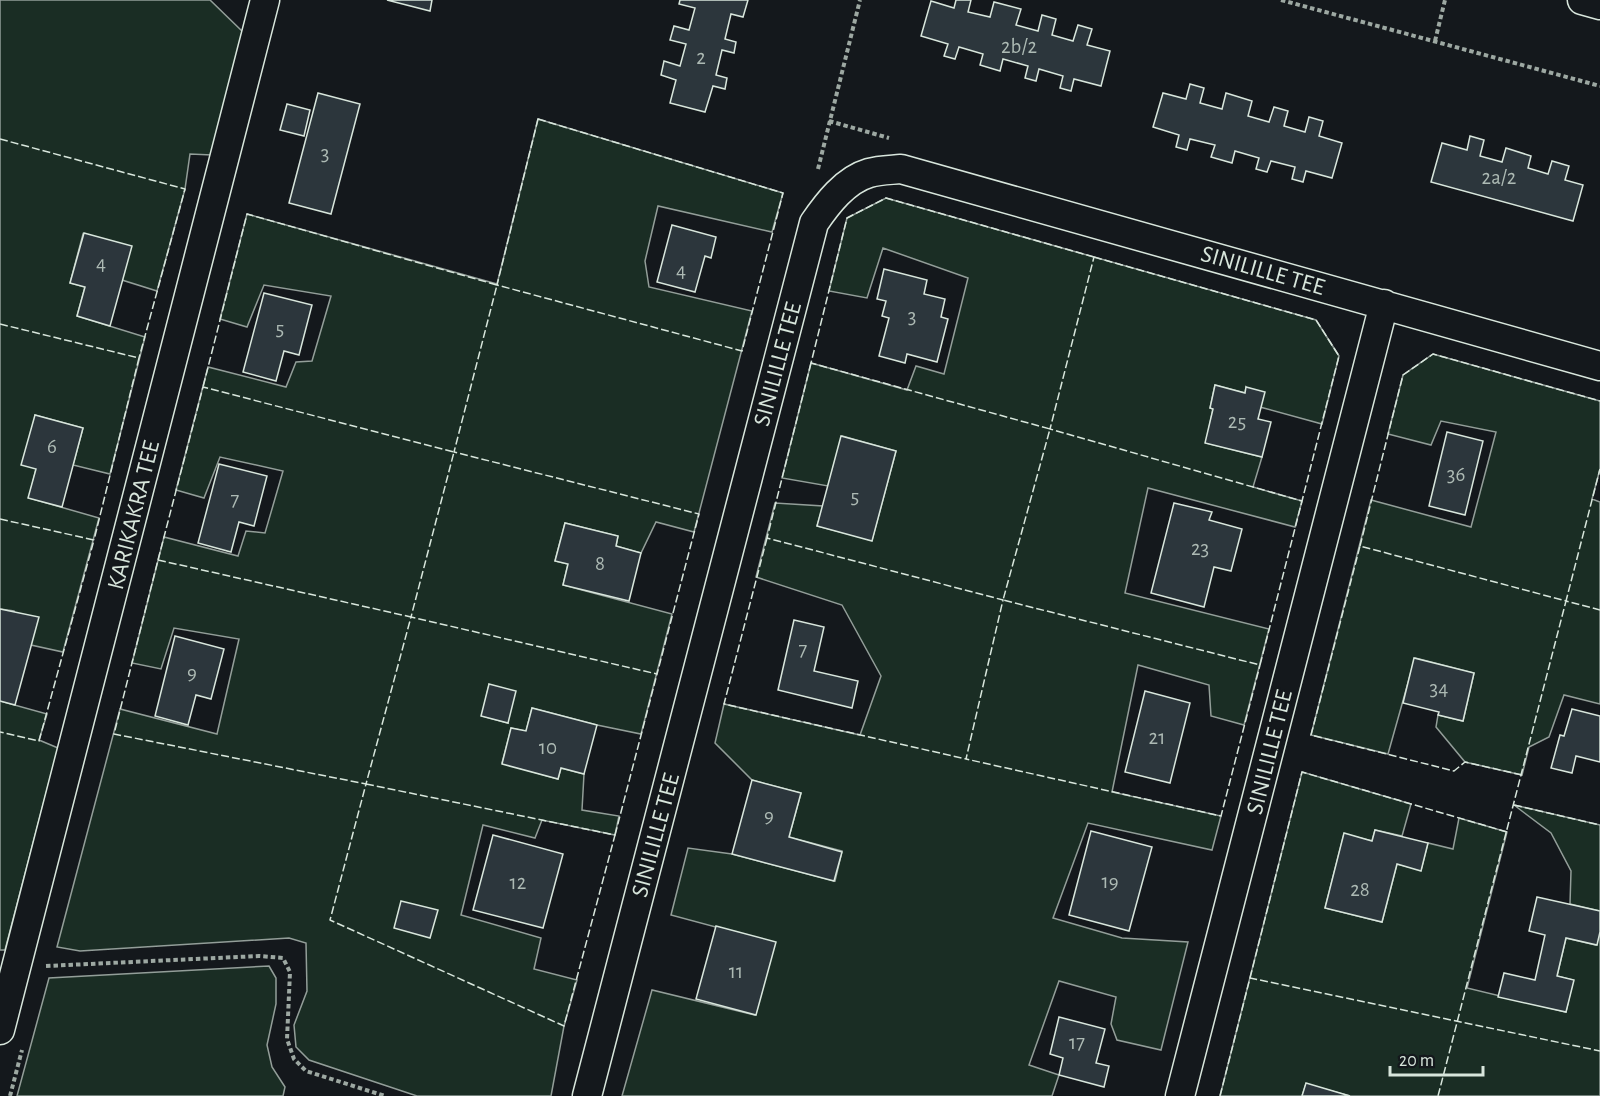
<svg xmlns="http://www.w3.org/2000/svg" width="1600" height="1096" font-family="'Alegreya Sans',sans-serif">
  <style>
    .green { fill: #1a2d24; stroke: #939e99; stroke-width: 1.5; fill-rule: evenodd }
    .building { fill: #2c363c; stroke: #d8e6dc; stroke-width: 1.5 }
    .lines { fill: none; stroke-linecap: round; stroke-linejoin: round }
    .minor-casing { stroke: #d8e6dc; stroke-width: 31 }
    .path { stroke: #9da8a2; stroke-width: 4; stroke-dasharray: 4.5 3; stroke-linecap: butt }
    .minor { stroke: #14181c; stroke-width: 28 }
    .fence { stroke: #d8e6dc; stroke-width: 1.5; stroke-dasharray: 8 3; stroke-linecap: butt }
    .labels { text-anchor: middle; stroke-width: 4.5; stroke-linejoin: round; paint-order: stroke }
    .number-label { font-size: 21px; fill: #adbab4 }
    .street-label { font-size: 24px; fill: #d8e6dc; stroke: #14181c }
  </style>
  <rect width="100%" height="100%" fill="#14181c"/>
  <path class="green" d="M0,0H210L245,34L212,155L190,154L185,189L157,291L122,280L83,234L70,283L85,287L77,316L145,337L110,474L73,465L83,428L35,415L36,469L29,498L99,518L63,652L31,645L14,611L0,609Z
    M538,119L783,193L772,232L658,206L645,261L649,287L752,311L694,532L656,522L641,553L616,546L618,536L565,523L555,561L568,564L563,585L672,614L641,734L597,725L532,708L526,731L511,728L502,763L558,779L561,768L584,774L582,810L619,816L615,835L542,820L535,838L483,825L461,915L541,938L534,969L577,980L564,1026L551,1096H417L309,1060L296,1047L294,1025L307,991L306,943L289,938L80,951L57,947L120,709L217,734L239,639L174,628L161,669L132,663L164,537L238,556L246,531L265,533L283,471L220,457L204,498L176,490L208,367L286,387L296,362L312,361L331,296L264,285L247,327L220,319L247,214L497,284ZM489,685L508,723L482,716Z
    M886,198L1316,320L1339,356L1322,424L1260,407L1246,387L1245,393L1215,385L1210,408L1213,409L1206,443L1262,457L1253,487L1302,501L1295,527L1148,488L1125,593L1269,629L1244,725L1211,716L1209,685L1138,665L1112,792L1221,816L1212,850L1088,823L1053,918L1122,938L1188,942L1161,1050L1117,1040L1111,1024L1116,997L1059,981L1029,1065L1059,1075L1052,1096H622L652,990L755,1015L775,943L671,915L688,848L732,854L835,881L842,851L789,837L801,793L752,780L715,743L724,704L860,735L881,676L842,605L756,577L775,503L823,506L817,526L872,540L896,451L842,436L828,486L782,478L811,363L907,390L916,366L944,374L968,278L883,248L867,298L829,291L847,218Z
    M1433,354L1600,401V469L1592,499L1600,502V704L1564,695L1549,737L1529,747L1522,775L1465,762L1436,727L1438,715L1463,721L1474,673L1415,658L1388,754L1311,735L1371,500L1471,527L1496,432L1441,421L1431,445L1388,434L1403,375Z
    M0,701L47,714L39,740L58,748L5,950H0Z
    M1302,772L1411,804L1402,836L1375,830L1372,841L1344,834L1325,908L1382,922L1397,864L1421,870L1428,843L1453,849L1459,818L1507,832L1467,988L1566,1012L1573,980L1557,976L1566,938L1596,945L1600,932V1096H1350L1306,1084L1302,1096H1220Z
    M1514,805L1600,825V911L1570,904L1571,871L1551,833Z
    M269,966L276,978V1004L267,1045L272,1067L285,1087L283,1096H17L49,978Z"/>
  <path class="building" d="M387,0H432L430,11Z
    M680,0H748L743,17L731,14L725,39L736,42L734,53L722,50L716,75L727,78L725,89L713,86L705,112L670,103L676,80L661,75L664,61L680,66L686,44L670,40L674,26L689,30L695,8L679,4Z
    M956,0H971L968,12L990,17L994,2L1021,9L1016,25L1038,31L1042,15L1056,19L1052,35L1073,41L1078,25L1092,29L1087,45L1110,51L1101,86L1074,79L1071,91L1060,88L1063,76L1039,69L1036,81L1025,78L1028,66L1003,59L1000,71L980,65L983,54L959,47L955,59L944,56L948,44L921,36L931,1L954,8Z
    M1190,84L1204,88L1200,103L1222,109L1226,93L1252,101L1248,116L1269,122L1274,107L1288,111L1284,126L1305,132L1309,117L1323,121L1319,136L1342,143L1332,178L1306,171L1303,182L1292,179L1295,167L1271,161L1267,172L1256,169L1259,158L1235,151L1232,163L1211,157L1215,145L1190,139L1187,150L1176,147L1179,135L1153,127L1163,93L1186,99Z
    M318,93L360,104L331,214L289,203Z
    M287,104L310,110L304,136L280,130Z
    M1470,136L1484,140L1480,156L1502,162L1506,148L1531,156L1528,168L1548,174L1552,161L1569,166L1565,180L1583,185L1573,221L1431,182L1442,143L1467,150Z
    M672,225L716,237L711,258L705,256L695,292L657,282Z
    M84,233L132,246L110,326L77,316L85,287L70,283Z
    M884,269L927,280L924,294L945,299L941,317L948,319L937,362L907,354L905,363L879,356L889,318L882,316L886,301L877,299Z
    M264,293L312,305L299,355L284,351L276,381L243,372Z
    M1215,385L1245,393L1246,387L1265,392L1258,419L1271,422L1262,457L1205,443L1213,409L1210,408Z
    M35,415L83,428L62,507L28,498L36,469L21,465Z
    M1447,432L1483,441L1465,515L1429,506Z
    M841,436L896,451L872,541L817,526Z
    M219,464L267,476L254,526L239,522L231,552L198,543Z
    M1174,503L1212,512L1209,520L1242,529L1231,571L1214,567L1204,607L1151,593Z
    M565,523L618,536L616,546L641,553L629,601L563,585L568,564L555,561Z
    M0,609L39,617L15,705L0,701Z
    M794,620L824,627L814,671L858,681L852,708L778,690Z
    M175,636L224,649L211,699L196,695L188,725L155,716Z
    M1414,658L1474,673L1463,721L1438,715L1439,712L1403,703Z
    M489,684L516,691L508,723L481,716Z
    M1145,691L1190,703L1170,783L1125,772Z
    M532,708L597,725L584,774L561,768L558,779L502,764L511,728L526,731Z
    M1572,709L1600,716V762L1576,756L1572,773L1551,768L1560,735L1564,736Z
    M752,780L801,793L789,837L842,852L834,881L732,854Z
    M1375,830L1428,843L1421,871L1397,864L1382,922L1325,908L1344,833L1372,841Z
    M1091,831L1152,847L1129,931L1069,915Z
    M493,835L563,854L543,928L473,910Z
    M1537,897L1600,911V932L1597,945L1566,938L1557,976L1574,980L1566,1012L1498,997L1504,973L1535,980L1545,935L1529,931Z
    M401,901L438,910L430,938L394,928Z
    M716,926L776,942L756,1015L696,999Z
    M1059,1017L1105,1029L1096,1063L1109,1066L1104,1087L1059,1075L1063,1058L1050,1054Z
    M1306,1083L1350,1096H1302Z"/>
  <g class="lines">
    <g class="minor-casing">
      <path id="minor" d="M1582,0L1600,5
        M0,1030L265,0
        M587,1096L814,223C827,204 845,180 869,173C879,170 891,170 901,169L1600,366
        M1180,1096L1384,304"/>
    </g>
    <path class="path" d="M1281,0L1600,86
      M1435,41L1445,0
      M829,121L889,138
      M818,169L860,0
      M46,966L259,956L283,958L290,972L287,1039L294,1059L306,1071L385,1096
      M10,1096L22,1050"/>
    <use href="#minor" class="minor"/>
    <path class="fence" d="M538,119L783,193L742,351L497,285Z
      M0,139L185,189L139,358
      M1094,257L886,198L847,218L811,363L1050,429L1003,600L1260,665L1302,501
      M1094,257L1316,320L1339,356L1302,501L1050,429Z
      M0,324L139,358L94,540
      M811,363L767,538L1003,600L966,759L1221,816L1260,665
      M0,519L94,540L39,741L0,732
      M767,538L724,704L966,759
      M1360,546L1403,375L1433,354L1600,401
      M158,560L203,387L454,452L411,617L657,674L699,514L454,452L497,285L247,214L203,387
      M158,560L411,617L366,784L114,734Z
      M1522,775L1465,762L1454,771L1311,735L1360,546L1566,601L1600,469
      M366,784L615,835L564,1026L330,920Z
      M1514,805L1600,825
      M615,835L657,674
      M1250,978L1302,772L1507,832
      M1220,1096L1250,978L1600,1051
      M1438,1096L1566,601L1600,610"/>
  </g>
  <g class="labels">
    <g class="number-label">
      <text x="1019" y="53">2b/2</text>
      <text x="701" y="64">2</text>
      <text x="325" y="160">3</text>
      <text x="1499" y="184">2a/2</text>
      <text x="101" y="270">4</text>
      <text x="681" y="277">4</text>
      <text x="912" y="323">3</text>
      <text x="280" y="335">5</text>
      <text x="1237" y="428">25</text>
      <text x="52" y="453">6</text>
      <text x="1456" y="481">36</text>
      <text x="855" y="503">5</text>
      <text x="235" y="506">7</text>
      <text x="1200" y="555">23</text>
      <text x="600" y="570">8</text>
      <text x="803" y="656">7</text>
      <text x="192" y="679">9</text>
      <text x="1439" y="695">34</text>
      <text x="1157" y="744">21</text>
      <text x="548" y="754">10</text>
      <text x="769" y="822">9</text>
      <text x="1110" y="888">19</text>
      <text x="518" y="889">12</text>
      <text x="1360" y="896">28</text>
      <text x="736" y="978">11</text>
      <text x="1077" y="1049">17</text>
    </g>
    <g class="street-label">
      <text transform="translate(1263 270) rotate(16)" y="8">SINILILLE TEE</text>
      <text transform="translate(777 364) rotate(-75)" y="8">SINILILLE TEE</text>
      <text transform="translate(133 515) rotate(-76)" y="8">KARIKAKRA TEE</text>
      <text transform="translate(1269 752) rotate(-76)" y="8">SINILILLE TEE</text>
      <text transform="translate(655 835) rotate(-75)" y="8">SINILILLE TEE</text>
    </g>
  </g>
  <path d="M1390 1066v9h93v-9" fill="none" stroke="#d8e6dc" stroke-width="3"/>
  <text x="1399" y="1066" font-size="18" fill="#d8e6dc" stroke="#14181c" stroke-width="4.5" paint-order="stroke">20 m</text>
</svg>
